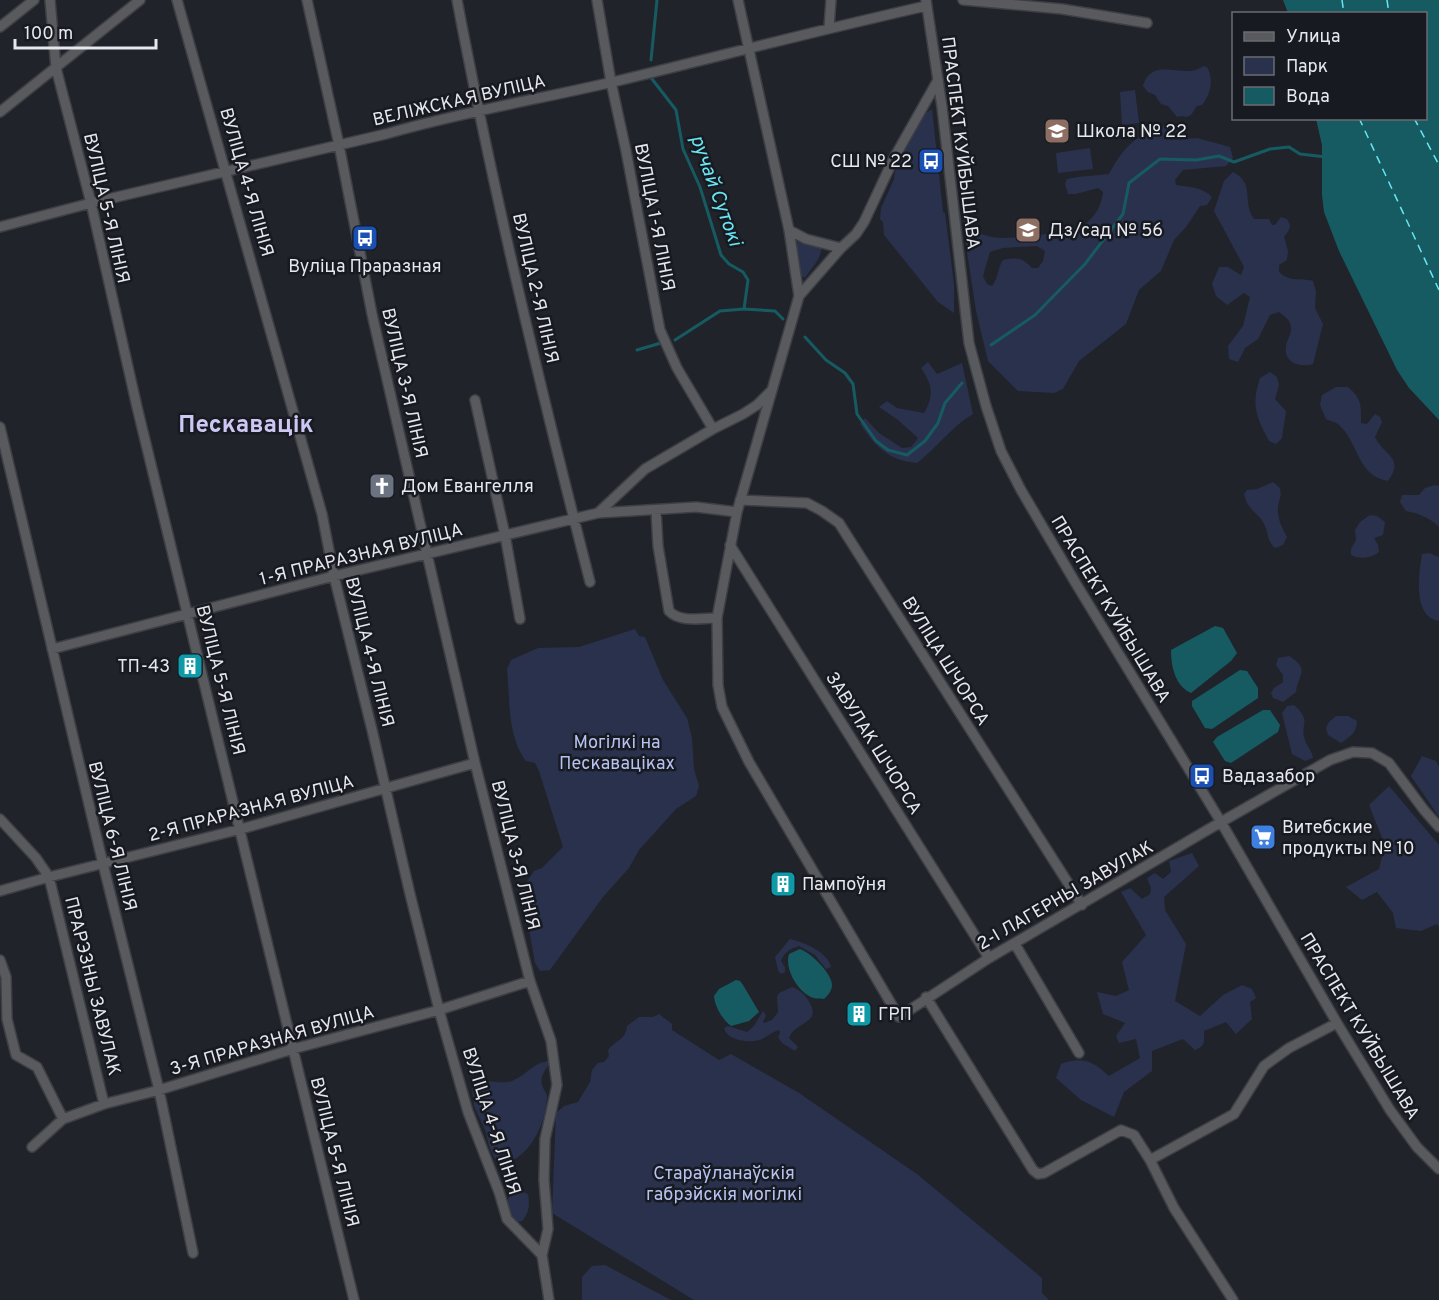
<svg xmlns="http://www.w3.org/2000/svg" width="1439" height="1300" font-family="Overpass,sans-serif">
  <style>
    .green { fill: #2a314c; fill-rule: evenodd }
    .water { fill: #165b62 }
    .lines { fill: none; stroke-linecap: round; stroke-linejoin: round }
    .stream { stroke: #165b62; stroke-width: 3 }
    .ferry { stroke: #68e6f3; stroke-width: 1.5; stroke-dasharray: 8 6; stroke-linecap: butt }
    .minor-casing { stroke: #3d3f45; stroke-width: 12 }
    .minor { stroke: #585a5d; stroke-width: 9 }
    .labels { text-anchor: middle; stroke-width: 5; stroke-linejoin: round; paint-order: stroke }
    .street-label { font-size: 18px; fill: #e6e8ed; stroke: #181a21 }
    .poi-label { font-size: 18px; fill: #e6e8ed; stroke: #181a21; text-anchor: start }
    .park-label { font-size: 18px; fill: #b6c3f2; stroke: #181a21 }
    .water-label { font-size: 20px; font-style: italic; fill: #68e6f3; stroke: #181a21 }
    .district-label { font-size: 24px; font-weight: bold; fill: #cdc8f3; stroke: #181a21 }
  </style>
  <rect width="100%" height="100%" fill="#21232a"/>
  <path class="green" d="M1203,66L1207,67C1214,79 1211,94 1202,105L1197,106L1191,115L1187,117L1181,116L1177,117L1168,106L1161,104L1155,95L1148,92L1143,86C1152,54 1186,81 1203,66Z
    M1135,90L1139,123L1122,125L1120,92Z
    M932,109L943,212L945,213L954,284V313L938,302L884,235L883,222L880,219L881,208L894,179L897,160L909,143L921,116Z
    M1165,125L1177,130L1182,139L1197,138L1230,147L1233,158L1226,166L1183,170L1175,180L1176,185C1188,187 1203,187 1212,197L1207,205L1200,206L1186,227L1174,240L1161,271L1139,290L1126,324L1079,361L1063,389L1054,393L1018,391L988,361L976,311L963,225L967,210L973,213L975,232C984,235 993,238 1003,238C1021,238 1076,232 1089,221C1097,213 1102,203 1103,192L1098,188L1076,194H1068L1065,184L1067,179L1078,177L1109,174C1124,146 1135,136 1165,125ZM1037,246L1045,251L1043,261L1038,268H1032C1023,258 1016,257 1003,260C997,269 999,277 992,286L987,284L983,276L990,252L1003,248Z
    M1090,148L1093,169L1058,173L1056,153Z
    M1233,172C1256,184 1241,200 1254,219H1269L1272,225H1275L1281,217L1287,219L1290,225L1289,230L1284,237L1288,251L1287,260L1279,265V272C1291,283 1299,277 1313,281L1316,291L1315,308L1323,324L1313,364C1300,368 1283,363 1286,346C1287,339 1292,334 1291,327C1290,319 1285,317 1279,312L1270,315L1258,339L1245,348L1238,362L1229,359L1228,346L1243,326L1250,297L1244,293L1227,305L1216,296L1212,284L1219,267H1228L1241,275L1244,267L1214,211L1224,181Z
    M799,239L821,245C823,258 811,268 805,278L799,274L796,247Z
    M928,362L937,374L962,363L973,414C951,427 937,448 917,463C887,460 877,447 860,424L865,418L879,433L902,448L911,447L918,438L898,420L879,407L887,401L897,408L924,413C934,396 933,385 921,368Z
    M1270,372L1277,377L1279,385L1275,399L1286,411L1282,438L1276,444L1269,441C1256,417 1251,405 1260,378Z
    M1336,387H1348C1362,399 1361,405 1361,423L1367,424L1375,414L1380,417L1382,422L1375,437C1384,456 1405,457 1388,481C1356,475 1360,444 1339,425C1336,422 1330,421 1326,419L1320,405L1322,395Z
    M1273,482L1280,488C1282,498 1279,498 1278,508C1277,518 1282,528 1287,537L1283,545L1275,548C1267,541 1269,535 1265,526C1260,513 1248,512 1244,494L1247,490L1257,489Z
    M1435,485L1439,486V527C1431,518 1417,513 1406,511L1400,502L1402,495H1419L1425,488Z
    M1370,515L1377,516L1385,522L1383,535L1374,538L1378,545L1379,552C1371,559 1359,559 1351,555V549L1356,540L1355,530L1360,522Z
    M1429,553L1439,557V621C1412,617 1419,573 1422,554Z
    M635,629L639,636L645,637L663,680L687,718L692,738L694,769L699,786L696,796L676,809L639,850L629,868L603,897L550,970L540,971L535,963L522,889L534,871L542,868L563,847L539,771L535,763L526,761C507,736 510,698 507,669L511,660L538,648L579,647Z
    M1289,656C1311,670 1298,674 1296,692L1283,702L1273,698L1271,693L1274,688L1283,682V675L1276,665L1278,658Z
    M1294,705C1313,722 1299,724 1305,740C1307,747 1312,750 1313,758L1305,761L1292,754L1282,713L1287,706Z
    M1336,716H1348L1357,721C1357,732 1350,737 1341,743L1328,735L1326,728L1329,722Z
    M1422,756L1436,761L1439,767V817L1411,776Z
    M1389,786L1439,845V927L1437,924L1421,931L1396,928L1393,913L1377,892L1362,900L1346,887L1379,869L1385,845L1369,805Z
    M1192,853L1199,866L1164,897L1165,910L1186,944L1175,1001L1200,1016L1223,995L1242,985L1252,989L1256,998L1250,1002L1252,1019L1236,1034L1226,1022L1204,1031C1204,1041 1206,1046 1195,1050L1183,1039L1152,1051V1071L1124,1092L1114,1117L1081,1100L1056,1078L1061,1064C1082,1056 1093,1061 1109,1076L1140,1058L1136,1039L1119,1043L1116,1036L1125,1023L1103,1014L1097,992L1116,996L1129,990L1122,962L1146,935L1121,892L1130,888L1142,899L1150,894L1151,888L1147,878L1155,873L1163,879L1171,872L1169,861Z
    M790,939C804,942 829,953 831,967L826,969L815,955L799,946C790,949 784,952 781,961L785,967V972L781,974L778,970L775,957Z
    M792,987C799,989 804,994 808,1000C824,1024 795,1021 789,1038L798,1047L795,1051L782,1043L778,1037L780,1033L779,1030C772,1032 768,1036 762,1039C751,1044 727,1041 724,1028L728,1026L747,1032L754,1026L763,1011L766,1016L763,1021L764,1023L772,1020L778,1012L777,997L779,993Z
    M659,1014L672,1024V1030L719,1060L731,1054L799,1093L917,1174L1042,1278V1293L1049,1300H694L552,1213L556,1113L564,1106L578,1102L590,1082L592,1070L598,1063L604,1062L609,1056L608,1050C617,1039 625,1041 627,1026L639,1017H653Z
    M548,1061L549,1064C545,1070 540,1077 542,1085C544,1091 547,1092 547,1098C545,1124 531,1157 503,1164L496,1161L489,1146L486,1132L474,1106L472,1088C484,1074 500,1087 514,1080C528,1074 531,1064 548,1061Z
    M516,1189L528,1194C530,1204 529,1213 522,1221L517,1222L509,1217L506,1203L512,1192Z
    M605,1265L671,1300H582V1277L592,1266Z"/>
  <path class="water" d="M1283,0H1439V420L1409,388L1397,370L1339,251L1324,212L1322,195V145L1316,119L1426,118V14L1288,13Z
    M1215,626L1223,628L1237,653L1231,661L1191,693C1175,686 1171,666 1171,650Z
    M1240,670L1247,671L1258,688V698L1212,729L1205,728L1192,706V701Z
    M1263,710H1270L1280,725L1278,732L1231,763L1225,761L1213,742L1217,737Z
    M800,949C811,953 833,974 832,986C831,992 828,995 824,999C820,998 817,999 814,998C799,994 784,969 789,954Z
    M736,980L740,981L743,985L759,1012L749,1021L731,1026C722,1019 715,1007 714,996L719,989Z"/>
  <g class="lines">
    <path class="stream" d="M651,60L657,0
      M652,79L676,110L683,149L700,187L721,255L729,264L743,272L748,280L744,309
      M805,337L826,360L845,373L853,384L857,414L876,441L888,450L907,455L925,441L938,423L945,403L962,383
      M675,340L720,311L744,309L775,311L783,319
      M991,345L1035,315L1085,264L1123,214L1129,183L1160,159L1196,160L1219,156L1234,162L1270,149L1289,147L1300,154L1326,157
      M637,350L661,343"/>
    <path class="ferry" d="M1342,0L1344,14
      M1387,0L1389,14
      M1359,118L1439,290
      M1414,118L1439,165"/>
    <g class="minor-casing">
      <path id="minor" d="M50,0L56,68L91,203L137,407L354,1300
        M177,0L322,514L334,576L373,734L410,894L439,1010L468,1112L499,1192L507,1219L542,1255L549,1300
        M307,0L339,145L372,314L475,763L530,981L551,1041L557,1085L545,1139L544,1180L548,1229L542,1255
        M457,0C494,196 541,390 590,582
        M597,0L611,82L626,151L660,330L677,368L713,429
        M738,0L789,230L799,296
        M926,0L942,107L969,343L986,406L1001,451L1021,490L1075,582L1221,822L1337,1023L1390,1110L1417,1147L1439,1169
        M963,0L1062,9L1147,23
        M0,27L34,0
        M829,27L831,0
        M938,80L894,158L864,222L856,234L841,248L799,296L737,512L717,618L718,685L722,707L749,762L899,1017L989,958L1221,822L1330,760L1353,752L1372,753L1389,763L1424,810L1439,827
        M0,112L140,0
        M0,227L91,203L386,134C462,112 540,99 617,81C720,56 823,29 926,6
        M789,230L806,239L841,248
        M475,400L505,535L520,619
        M0,427L103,864L159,1090L193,1253
        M740,500L807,503L822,511L839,523L1082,905
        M656,510L658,546L669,611C680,623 702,618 717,618
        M598,513L696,507L737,512
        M730,545L989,958
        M52,649L334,576L598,513L645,469L713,429L743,414L757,405L770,392
        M0,819L36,858L49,877L104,1104
        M0,891L49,877L241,829L475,763
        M1015,944L1079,1053
        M0,960L6,977L7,1019L16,1055L37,1067L63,1119
        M926,997L1033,1170L1038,1174L1044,1173L1121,1130L1134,1135L1150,1160L1174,1208L1233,1300
        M32,1147L63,1119L104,1104L159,1090L293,1049L439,1010L530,981
        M1150,1160L1234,1114L1264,1066L1289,1048L1337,1023"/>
    </g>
    <use href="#minor" class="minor"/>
  </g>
  <defs>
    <g id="school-square" transform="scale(1.35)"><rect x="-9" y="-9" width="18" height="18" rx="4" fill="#8d6e63" stroke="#181a21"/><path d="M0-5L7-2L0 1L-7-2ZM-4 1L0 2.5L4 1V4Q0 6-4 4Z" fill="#fff"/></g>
    <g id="bus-square" transform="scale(1.35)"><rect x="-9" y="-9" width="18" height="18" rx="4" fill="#1a4fb4" stroke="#181a21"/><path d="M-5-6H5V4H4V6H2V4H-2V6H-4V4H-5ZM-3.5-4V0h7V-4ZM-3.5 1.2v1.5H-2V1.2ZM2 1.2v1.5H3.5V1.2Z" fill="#fff"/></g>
    <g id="church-square" transform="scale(1.35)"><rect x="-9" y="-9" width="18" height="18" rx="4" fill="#6b7280" stroke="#181a21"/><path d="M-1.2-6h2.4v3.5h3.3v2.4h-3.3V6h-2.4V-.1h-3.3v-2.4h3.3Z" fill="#fff"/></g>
    <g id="building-square" transform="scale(1.35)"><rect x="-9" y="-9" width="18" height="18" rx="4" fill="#0f9aa8" stroke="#181a21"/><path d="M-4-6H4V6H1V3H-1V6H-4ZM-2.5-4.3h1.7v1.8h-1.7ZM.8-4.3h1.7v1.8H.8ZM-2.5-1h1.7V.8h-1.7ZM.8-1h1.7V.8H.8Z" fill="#fff"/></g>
    <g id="supermarket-square" transform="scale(1.35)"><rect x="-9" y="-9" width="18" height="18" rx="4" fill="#3f7fe0" stroke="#181a21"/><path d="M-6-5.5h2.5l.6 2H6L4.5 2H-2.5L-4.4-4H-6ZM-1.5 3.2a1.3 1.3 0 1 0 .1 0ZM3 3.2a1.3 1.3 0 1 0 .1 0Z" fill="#fff"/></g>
  </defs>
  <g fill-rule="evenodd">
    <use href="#school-square" x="1057" y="131"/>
    <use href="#bus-square" x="931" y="161"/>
    <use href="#school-square" x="1028" y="230"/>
    <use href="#bus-square" x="365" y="238"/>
    <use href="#church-square" x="382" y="486"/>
    <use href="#building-square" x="190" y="666"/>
    <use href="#bus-square" x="1202" y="776"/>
    <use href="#supermarket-square" x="1263" y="837"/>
    <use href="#building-square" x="783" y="884"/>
    <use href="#building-square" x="859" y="1014"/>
  </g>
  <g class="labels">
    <g class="street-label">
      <text transform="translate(459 100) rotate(-13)" y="6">ВЕЛІЖСКАЯ ВУЛІЦА</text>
      <text transform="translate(961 143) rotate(83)" y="6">ПРАСПЕКТ КУЙБЫШАВА</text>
      <text transform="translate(247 182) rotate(74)" y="6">ВУЛІЦА 4-Я ЛІНІЯ</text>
      <text transform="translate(107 208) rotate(77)" y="6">ВУЛІЦА 5-Я ЛІНІЯ</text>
      <text transform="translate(655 217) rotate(79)" y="6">ВУЛІЦА 1-Я ЛІНІЯ</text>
      <text transform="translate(536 288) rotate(77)" y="6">ВУЛІЦА 2-Я ЛІНІЯ</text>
      <text transform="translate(405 383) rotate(77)" y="6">ВУЛІЦА 3-Я ЛІНІЯ</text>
      <text transform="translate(361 554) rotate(-14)" y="6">1-Я ПРАРАЗНАЯ ВУЛІЦА</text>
      <text transform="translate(1111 609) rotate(59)" y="6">ПРАСПЕКТ КУЙБЫШАВА</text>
      <text transform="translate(370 652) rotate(76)" y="6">ВУЛІЦА 4-Я ЛІНІЯ</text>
      <text transform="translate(946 661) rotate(58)" y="6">ВУЛІЦА ШЧОРСА</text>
      <text transform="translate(221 680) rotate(76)" y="6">ВУЛІЦА 5-Я ЛІНІЯ</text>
      <text transform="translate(874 743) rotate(58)" y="6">ЗАВУЛАК ШЧОРСА</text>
      <text transform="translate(251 808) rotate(-15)" y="6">2-Я ПРАРАЗНАЯ ВУЛІЦА</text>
      <text transform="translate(113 836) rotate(76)" y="6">ВУЛІЦА 6-Я ЛІНІЯ</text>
      <text transform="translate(516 855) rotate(76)" y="6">ВУЛІЦА 3-Я ЛІНІЯ</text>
      <text transform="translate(1065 895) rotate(-30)" y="6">2-І ЛАГЕРНЫ ЗАВУЛАК</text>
      <text transform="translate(93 986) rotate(76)" y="6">ПРАРЭЗНЫ ЗАВУЛАК</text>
      <text transform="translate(1360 1026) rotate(59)" y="6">ПРАСПЕКТ КУЙБЫШАВА</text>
      <text transform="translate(272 1040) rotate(-16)" y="6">3-Я ПРАРАЗНАЯ ВУЛІЦА</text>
      <text transform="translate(492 1121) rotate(72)" y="6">ВУЛІЦА 4-Я ЛІНІЯ</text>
      <text transform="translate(335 1152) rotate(76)" y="6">ВУЛІЦА 5-Я ЛІНІЯ</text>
    </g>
    <g class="poi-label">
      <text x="1076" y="137">Школа № 22</text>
      <text x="912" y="167" text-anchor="end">СШ № 22</text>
      <text x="1048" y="236">Дз/сад № 56</text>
      <text x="365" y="272" text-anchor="middle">Вуліца Праразная</text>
      <text x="401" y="492">Дом Евангелля</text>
      <text x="170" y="672" text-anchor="end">ТП-43</text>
      <text x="1222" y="782">Вадазабор</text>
      <text x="1282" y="833">Витебские<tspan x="1282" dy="21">продукты № 10</tspan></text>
      <text x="802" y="890">Пампоўня</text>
      <text x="878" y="1020">ГРП</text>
    </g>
    <g class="park-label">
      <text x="617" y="748">Могілкі на<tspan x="617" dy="21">Пескаваціках</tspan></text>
      <text x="724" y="1179">Стараўланаўскія<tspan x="724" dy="21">габрэйскія могілкі</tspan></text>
    </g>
    <g class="water-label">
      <text transform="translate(717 190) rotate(70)" y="7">ручай Сутокі</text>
    </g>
    <g class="district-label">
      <text x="246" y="432">Пескавацік</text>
    </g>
  </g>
  <rect x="1232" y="12" width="195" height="108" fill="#181a21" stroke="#6a6c73" stroke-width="1.5"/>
  <rect x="1244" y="32" width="30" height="9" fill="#585a5d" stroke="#6a6c73" stroke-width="1.5"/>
  <text x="1286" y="42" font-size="18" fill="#e6e8ed">Улица</text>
  <rect x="1244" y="57" width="30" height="18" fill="#2a314c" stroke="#6a6c73" stroke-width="1.5"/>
  <text x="1286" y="72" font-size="18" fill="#e6e8ed">Парк</text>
  <rect x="1244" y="87" width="30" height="18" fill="#165b62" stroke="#6a6c73" stroke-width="1.5"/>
  <text x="1286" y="102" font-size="18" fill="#e6e8ed">Вода</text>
  <path d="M15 39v9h141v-9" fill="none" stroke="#e6e8ed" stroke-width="3"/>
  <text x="24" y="39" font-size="18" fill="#e6e8ed" stroke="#181a21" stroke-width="4.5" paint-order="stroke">100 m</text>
</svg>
